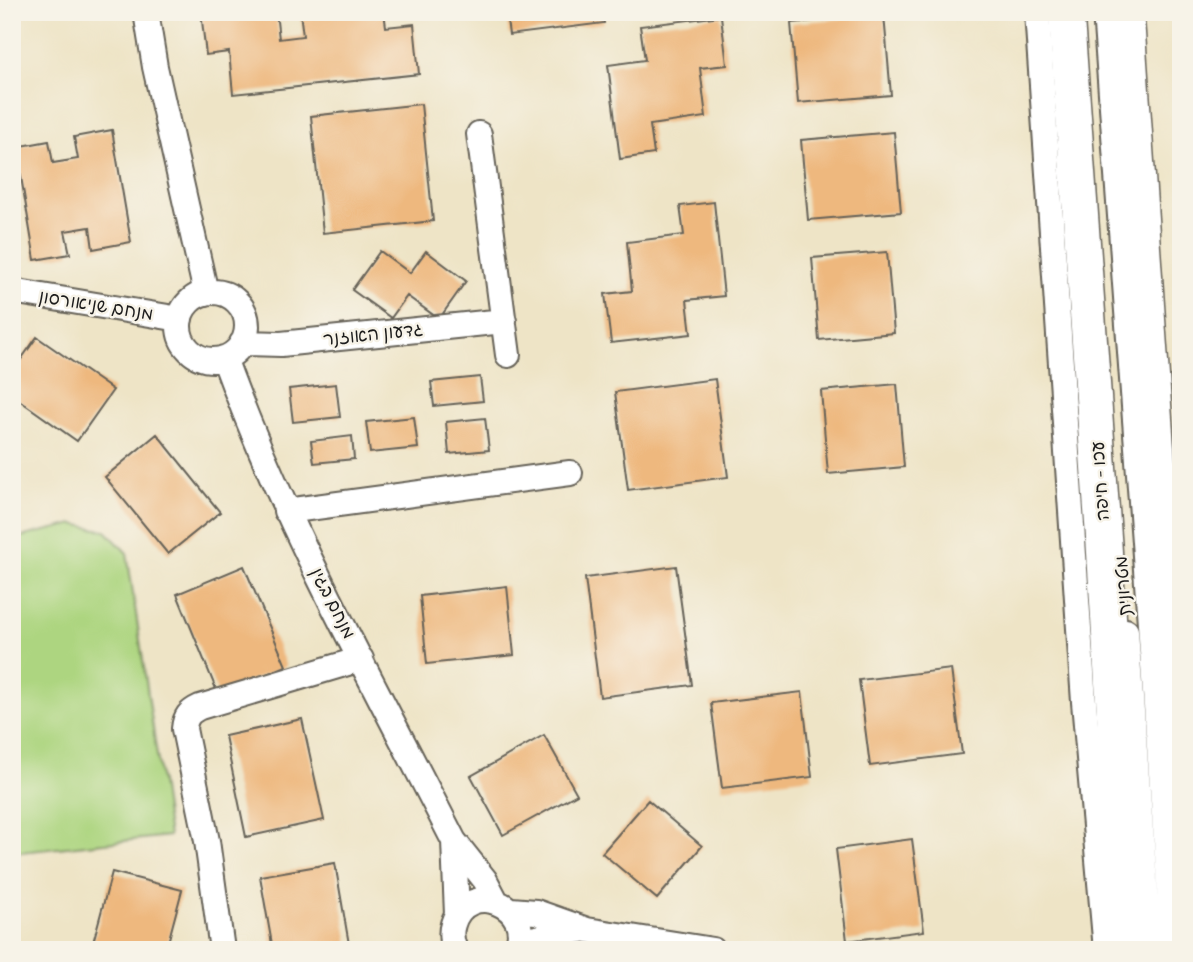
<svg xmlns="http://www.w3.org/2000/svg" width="1193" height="962" font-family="Delius,'Playpen Sans Hebrew',sans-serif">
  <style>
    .green { fill: #add580; stroke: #64784e; stroke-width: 2 }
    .building { fill: #eeb87e }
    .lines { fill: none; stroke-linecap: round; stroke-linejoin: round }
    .minor-casing { stroke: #666258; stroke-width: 28 }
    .highway-casing { stroke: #666258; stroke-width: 38 }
    .minor { stroke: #fff; stroke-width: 24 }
    .highway { stroke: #fff; stroke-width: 35 }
    .labels { text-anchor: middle; stroke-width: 5; stroke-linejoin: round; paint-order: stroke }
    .street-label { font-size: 18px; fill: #1c1c1c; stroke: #f7f3e8 }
  </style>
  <rect width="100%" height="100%" fill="#f7f3e8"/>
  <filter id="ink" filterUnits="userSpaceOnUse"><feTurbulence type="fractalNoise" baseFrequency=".0143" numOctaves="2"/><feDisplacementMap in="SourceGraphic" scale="14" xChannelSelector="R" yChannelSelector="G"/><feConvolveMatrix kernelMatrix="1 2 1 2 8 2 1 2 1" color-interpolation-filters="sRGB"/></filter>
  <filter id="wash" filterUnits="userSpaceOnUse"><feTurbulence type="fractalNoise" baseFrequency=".00686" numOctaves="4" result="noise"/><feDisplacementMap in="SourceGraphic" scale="28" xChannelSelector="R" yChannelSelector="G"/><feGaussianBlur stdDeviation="1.57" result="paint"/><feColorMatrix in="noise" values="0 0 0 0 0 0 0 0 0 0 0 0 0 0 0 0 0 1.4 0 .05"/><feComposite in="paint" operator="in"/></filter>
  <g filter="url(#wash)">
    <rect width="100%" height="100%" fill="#eee4c6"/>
    <path class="green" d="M74,524L106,531L127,553L169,836L12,853V539Z"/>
    <g id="blocks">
      <path class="building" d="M201,12H276L279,39L303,36L300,12H384L386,27L414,24L419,74L233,94L229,52L206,55Z
        M506,12H602L604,23L509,35Z
        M884,15L891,95L798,103L791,23Z
        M721,16L727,65L700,68L706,117L650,125L654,154L620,159L608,65L645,60L640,26Z
        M421,104L433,221L323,233L311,116Z
        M112,130L131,242L93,249L90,227L65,231L70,254L35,260L16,147L49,141L53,163L78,159L74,137Z
        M894,132L901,212L808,220L801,140Z
        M714,202L724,296L687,300L691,334L611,343L605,294L632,291L627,242L684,235L680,206Z
        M380,251L410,273L426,251L466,281L439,319L407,296L391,318L352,290Z
        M887,252L894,333L819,340L812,258Z
        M37,337L113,390L77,441L12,395V372Z
        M480,377L483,401L434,406L431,382Z
        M715,379L728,477L628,490L615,392Z
        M336,384L340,417L293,422L289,389Z
        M897,384L904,467L828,474L821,391Z
        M414,417L418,448L370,453L366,422Z
        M485,418L489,450L449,454L446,422Z
        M157,434L220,512L168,554L105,477Z
        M352,436L354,459L314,463L311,441Z
        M244,566L286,666L218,694L177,594Z
        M676,566L692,685L600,697L585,578Z
        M507,586L514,655L427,664L420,596Z
        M951,669L962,754L870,766L859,680Z
        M802,692L812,777L722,788L711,703Z
        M302,719L324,820L246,837L225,736Z
        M544,735L577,794L503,835L471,776Z
        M648,800L702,846L657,899L602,853Z
        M912,839L924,931L847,941L836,849Z
        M335,863L350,950H273L260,876Z
        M112,872L182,890L166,950H91Z"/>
    </g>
  </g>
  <g filter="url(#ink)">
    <use href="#blocks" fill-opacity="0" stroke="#666258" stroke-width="2"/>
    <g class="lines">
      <g class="minor-casing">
        <path id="minor" d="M146,12L155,67L206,293
          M1037,12L1084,702L1106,950
          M1105,12L1174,950
          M479,134L508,355
          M12,291L180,319
          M179 326a34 34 0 1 1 68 0a34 34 0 1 1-68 0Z
          M242,343L281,344L504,321
          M224,358C285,526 373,682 454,841L485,880L496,901
          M286,511L570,473
          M1126,631L1150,950
          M454,841L457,915
          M511,910L536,912L587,930L713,950
          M519,941L582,930
          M222,950L207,841L184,729C185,717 189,712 200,707L361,659
          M455,950C451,941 450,933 453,924C467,878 537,905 516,950"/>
      </g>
      <g class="highway-casing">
        <path id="highway" d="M1066,12L1104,544L1129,950
          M1126,12L1181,798"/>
      </g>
      <use href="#minor" class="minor"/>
      <use href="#highway" class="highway"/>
    </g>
  </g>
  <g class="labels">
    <g class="street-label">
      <text transform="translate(96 305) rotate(9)" y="6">מנחם שניאורסון</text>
      <text transform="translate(373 334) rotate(-6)" y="6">גדעון האוזנר</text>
      <text transform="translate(1100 481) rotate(-94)" y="6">עכו - חיפה</text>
      <text transform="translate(1123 586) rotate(-94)" y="6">מטרונית</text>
      <text transform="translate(333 603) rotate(63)" y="6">מנחם בגין</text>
    </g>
  </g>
  <rect width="1193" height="962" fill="none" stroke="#f7f3e8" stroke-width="42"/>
</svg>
